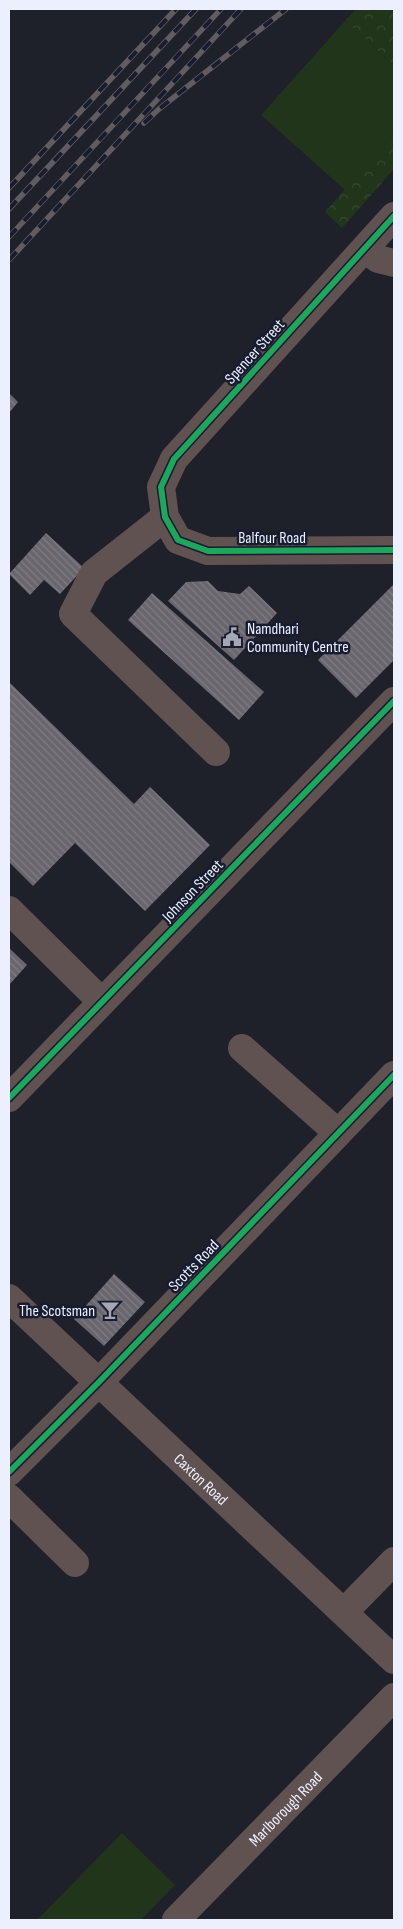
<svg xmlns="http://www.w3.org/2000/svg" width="403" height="1929" font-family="'Sofia Sans Condensed',sans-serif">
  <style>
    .grass { fill: #21351a }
    .park { fill: url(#park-crowns) }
    .building { fill: url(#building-back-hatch) }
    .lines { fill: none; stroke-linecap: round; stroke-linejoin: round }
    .minor { stroke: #605251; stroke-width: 28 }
    .rail-casing { stroke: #605c5f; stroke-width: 5.5 }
    .rail { stroke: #181c30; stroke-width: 4; stroke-dasharray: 11; stroke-linecap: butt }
    .cycleway-casing { stroke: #181c30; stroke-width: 9 }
    .cycleway { stroke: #20a55d; stroke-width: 6 }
    .labels { text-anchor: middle; stroke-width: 5; stroke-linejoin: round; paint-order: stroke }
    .street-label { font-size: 16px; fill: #ecf0fe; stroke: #181c30 }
    .poi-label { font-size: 16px; fill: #ecf0fe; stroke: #181c30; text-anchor: start }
  </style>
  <defs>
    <pattern id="park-crowns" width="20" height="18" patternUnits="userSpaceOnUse" patternTransform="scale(1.25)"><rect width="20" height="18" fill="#21351a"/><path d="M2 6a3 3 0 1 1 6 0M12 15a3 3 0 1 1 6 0" fill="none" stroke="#374931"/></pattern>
    <pattern id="building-back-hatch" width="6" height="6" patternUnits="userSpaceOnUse" patternTransform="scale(1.25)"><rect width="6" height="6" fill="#6a666e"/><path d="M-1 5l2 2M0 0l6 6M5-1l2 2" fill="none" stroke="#7f7c84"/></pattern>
  </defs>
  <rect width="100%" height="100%" fill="#1e202a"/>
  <path class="grass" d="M345,21L394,65V134L345,190L261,115Z
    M122,1833L175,1885L141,1920H37Z"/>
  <path class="park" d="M356,9H394V65L345,21Z
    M394,134V169L342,228L325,212Z"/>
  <path class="building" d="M9,393L18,402L9,413Z
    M46,533L84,568L60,594L44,580L30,595L9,574Z
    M208,581L218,591L240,594L249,586L277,613L234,660L168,601L186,582Z
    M394,584V660L356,698L318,660Z
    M152,593L264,692L239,720L128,620Z
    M9,682L134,804L150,787L210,845L145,911L75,843L33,886L9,862Z
    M9,948L27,965L9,985Z
    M114,1274L145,1302L104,1346L74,1319Z"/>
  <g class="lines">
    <g class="minor">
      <path d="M394,216L174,459L161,487L165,517L178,540L208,551L394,550"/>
      <path d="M365,249L378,259L394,263"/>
      <path d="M165,517L94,573L73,614L216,752"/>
      <path d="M9,910L102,1002"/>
      <path d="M242,1048L338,1133"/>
      <path d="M9,1098L394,701"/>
      <path id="s1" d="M9,1298L394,1660"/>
      <path d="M9,1472L99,1382L394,1075"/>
      <path d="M9,1498L75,1563"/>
      <path d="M344,1612L394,1561"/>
      <path id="s2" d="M176,1920L394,1697"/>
    </g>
    <g class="rail-casing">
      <path id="rail" d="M144,123L159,109L286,9
        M9,188L176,9
        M9,209L196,9
        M9,237L221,9
        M9,260L241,9"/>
    </g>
    <use href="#rail" class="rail"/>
    <g class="cycleway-casing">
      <path id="cycleway" d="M394,216L174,459L161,487L165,517L178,540L208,551L394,550
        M9,1098L394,701
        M9,1472L99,1382L394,1075"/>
    </g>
    <use href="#cycleway" class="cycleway"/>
  </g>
  <defs>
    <g id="civic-bare" transform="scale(1.5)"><path d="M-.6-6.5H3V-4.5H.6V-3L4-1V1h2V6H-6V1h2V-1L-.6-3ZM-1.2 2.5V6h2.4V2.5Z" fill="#a4a7b4" stroke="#181c30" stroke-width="2.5" paint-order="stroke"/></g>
    <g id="bar-bare" transform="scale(1.5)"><path d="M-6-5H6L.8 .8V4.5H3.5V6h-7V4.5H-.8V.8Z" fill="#a4a7b4" stroke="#181c30" stroke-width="2.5" paint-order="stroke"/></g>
  </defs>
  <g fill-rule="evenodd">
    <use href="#civic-bare" x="232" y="637"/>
    <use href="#bar-bare" x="110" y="1310"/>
  </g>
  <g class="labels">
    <g class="street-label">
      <text transform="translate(254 351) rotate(-48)" y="6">Spencer Street</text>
      <text x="272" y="543">Balfour Road</text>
      <text transform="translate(192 890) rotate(-46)" y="6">Johnson Street</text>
      <text transform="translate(193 1265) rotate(-46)" y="6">Scotts Road</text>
      <text dy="6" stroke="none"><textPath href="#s1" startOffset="264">Caxton Road</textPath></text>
      <text dy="6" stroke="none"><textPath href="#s2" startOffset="156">Marlborough Road</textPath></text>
    </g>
    <g class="poi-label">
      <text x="247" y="634">Namdhari<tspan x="247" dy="18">Community Centre</tspan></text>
      <text x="95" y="1316" text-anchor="end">The Scotsman</text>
    </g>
  </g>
  <rect width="403" height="1929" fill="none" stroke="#ecf0fe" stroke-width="20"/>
</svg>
